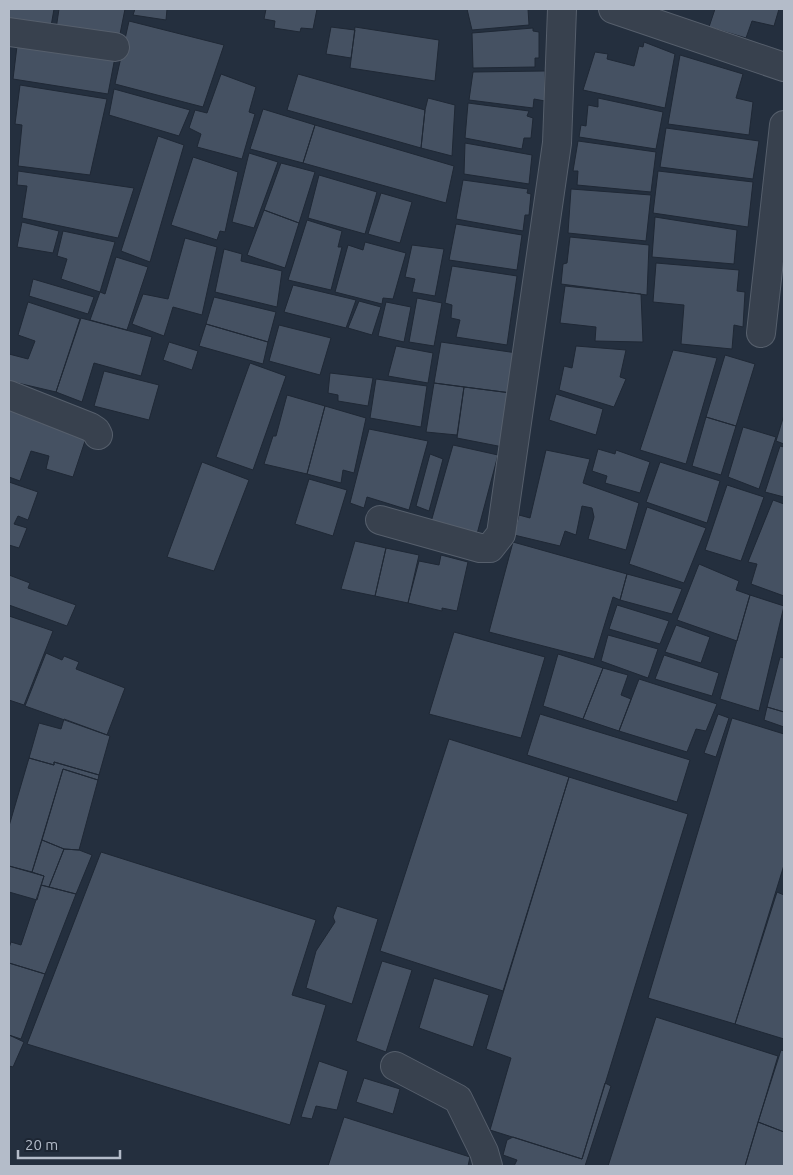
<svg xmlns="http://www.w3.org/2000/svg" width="793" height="1175" font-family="Ubuntu,sans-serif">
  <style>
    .building { fill: #455162; stroke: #1f2835 }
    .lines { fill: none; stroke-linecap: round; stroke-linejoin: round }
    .minor-casing { stroke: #565f6c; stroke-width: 30 }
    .minor { stroke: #38414e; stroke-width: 28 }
  </style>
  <rect width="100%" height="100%" fill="#242f3e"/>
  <path class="building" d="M9,9H54L50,32L9,26Z
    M59,9H125L118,44L55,36Z
    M135,9H167L166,20L133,15Z
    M266,9H317L313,29L301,28L300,32L274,28L275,21L264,19Z
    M467,9H528L529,25L472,30Z
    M715,9H779L774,26L752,21L746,38L709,27Z
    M129,21L224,45L203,107L115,84Z
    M331,27L355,30L351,58L326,54Z
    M355,27L439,40L435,81L350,68Z
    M533,28V31L539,32V58H535V67L473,68L472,33Z
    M18,38L116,52L108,94L13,79Z
    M644,42L675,54L665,108L583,90L595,52L608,54L607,59L634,66L639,46L643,47Z
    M680,55L743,74L736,98L753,102L749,135L668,124Z
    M545,71V101L534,99L533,108L469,100L473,72Z
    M221,74L256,87L249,112L255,114L242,159L197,147L201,134L189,128L195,110L207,113Z
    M298,74L425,110L421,148L287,110Z
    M20,85L107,99L90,175L18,166L22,125L15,124Z
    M114,89L190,110L179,136L109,115Z
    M428,98L455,105L452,156L421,148L425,110Z
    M598,98L663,112L656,149L579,137L581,125L586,126L588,105L598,107Z
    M468,103L529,111L527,116L533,118L531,138H524L522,149L465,138Z
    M263,109L315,125L303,163L250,149Z
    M315,125L454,166L446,203L303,163Z
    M666,128L759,141L753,179L660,167Z
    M158,136L184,145L150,262L121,251Z
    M578,141L656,152L651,192L577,185L578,171H573Z
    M465,143L532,155L529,184L464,174Z
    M249,153L278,162L254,228L232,222Z
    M193,157L238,172L225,232L220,231L217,240L171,225Z
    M281,163L315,172L299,223L264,210Z
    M18,171L134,188L118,238L22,218L27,186L17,185Z
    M658,171L753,182L748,227L653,213Z
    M319,175L377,192L365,234L308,218Z
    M463,180L528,189L527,193L531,194L529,215H525L523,231L456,219Z
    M571,189L651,195L646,241L568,233Z
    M381,193L412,202L400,243L368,234Z
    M264,210L299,223L285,268L247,255Z
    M655,217L737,230L734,264L652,257Z
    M307,220L342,231L338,247H342L331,290L288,280Z
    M22,222L59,231L53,253L17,247Z
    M456,224L522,235L517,270L449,260Z
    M63,231L115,242L100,292L61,279L67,259L57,256Z
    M570,237L649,245L647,295L561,284L563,264L567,263Z
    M185,238L217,247L202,315L173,307L164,336L132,324L143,294L168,299Z
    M365,242L406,253L393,299L383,298L382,304L335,292L348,245L363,250Z
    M412,245L444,249L435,296L412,292L415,279L405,277Z
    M224,249L242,254L241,261L282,271L277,307L215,292Z
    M116,257L148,267L127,330L90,320L100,292L105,294Z
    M656,263L739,270L737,291L745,292L743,327L734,325L732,349L681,344L684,305L653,302Z
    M452,266L517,276L507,345L456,337L460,320L451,318L452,305L445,303Z
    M33,279L94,297L88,314L29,296Z
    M293,285L356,300L346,328L284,312Z
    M565,286L641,294L643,342L595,341L596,327L560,323Z
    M214,297L276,312L268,342L206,324Z
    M417,298L442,303L434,346L409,342Z
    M359,301L381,307L372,335L348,328Z
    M28,302L80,319L56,392L9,381V354L28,359L35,341L18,335Z
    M386,302L411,307L404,342L378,336Z
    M81,318L152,337L141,376L94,363L82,402L56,392Z
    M206,324L268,342L263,364L199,346Z
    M279,325L331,338L320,375L269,361Z
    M169,342L198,351L192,370L163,360Z
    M441,342L517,353L511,393L434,383Z
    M396,346L433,353L428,383L388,376Z
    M576,346L626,350L620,377L626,379L614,407L559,390L564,366L572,368Z
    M673,350L717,358L686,464L640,450Z
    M725,355L755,364L736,426L706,417Z
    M250,363L286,376L253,470L216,457Z
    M104,371L159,385L149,420L94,406Z
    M330,373L373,378L368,406L338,401V395L328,393Z
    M376,379L427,386L421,427L370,418Z
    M434,383L464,387L457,435L426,432Z
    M464,387L511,393L503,447L457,438Z
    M556,394L603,409L596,435L549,420Z
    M287,395L325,406L307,474L264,464L273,436H276Z
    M9,404L89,429L73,477L46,469L49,456L31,451L20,481L9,477Z
    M325,406L366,418L354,473L343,470L341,483L307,474Z
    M784,415V444L776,441Z
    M706,417L736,426L721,475L692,466Z
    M743,427L776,437L759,489L728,477Z
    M369,429L428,441L409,510L367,497L364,508L350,503Z
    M453,445L498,455L477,534L431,522Z
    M780,446L784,447V497L765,492Z
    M598,449L615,454L616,450L650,462L640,493L605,483L607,476L592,471Z
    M546,450L590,459L583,483L639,503L626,550L588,539L594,517L592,508L582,506L576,535L565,531L560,546L514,535L519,515L530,518Z
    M430,454L443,459L429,511L416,506Z
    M202,462L249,480L214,571L167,557Z
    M660,462L720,481L707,523L646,502Z
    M309,479L347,490L333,536L295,524Z
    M9,482L38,492L28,520L18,516L14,524L27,528L19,548L9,545Z
    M727,485L764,497L741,561L705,550Z
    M773,500L784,504V596L751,584L757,564L748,562Z
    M647,507L706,528L684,583L629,564Z
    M355,541L386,548L375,596L341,589Z
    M513,542L627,574L620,600L613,597L594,659L489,632Z
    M386,548L419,555L408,603L375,596Z
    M441,555L468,562L457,611L442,608V611L408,603L419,561L439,565Z
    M699,564L739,581L736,590L750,595L737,641L677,620Z
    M627,574L682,589L672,614L620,600Z
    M9,575L30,583L28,588L76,605L67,626L9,605Z
    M750,595L784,606L759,711L720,699Z
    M617,605L669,621L660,644L609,629Z
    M9,616L53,631L24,705L9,700Z
    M676,625L710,637L701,663L665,652Z
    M454,632L545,657L521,738L429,714Z
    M608,635L658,649L648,678L601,661Z
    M46,653L62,660L64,656L79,662L76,669L125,688L107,735L25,706Z
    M558,654L603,668L583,719L543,706Z
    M664,655L719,673L712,696L655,679Z
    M780,657L784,658V712L767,707Z
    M603,668L628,675L621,695L631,699L619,731L583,719Z
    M639,679L717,704L706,731L696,729L687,752L619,731Z
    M767,707L784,712V727L764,720Z
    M540,714L690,760L677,802L527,755Z
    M718,714L729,718L716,757L704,753Z
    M732,718L784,734V865L735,1024L648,998Z
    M64,719L110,736L99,775L54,762V765L29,758L39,723L61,729Z
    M449,739L569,777L503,991L380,951Z
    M29,758L54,765V762L99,775L98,780L63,769L32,872L9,866V826Z
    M63,769L98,780L79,850L64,849L42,840Z
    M569,777L688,814L582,1159L490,1130L511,1058L486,1049Z
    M42,840L64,849L49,887L41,885L44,876L32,872Z
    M64,849L79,850L92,855L76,894L49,887Z
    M101,852L316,920L292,995L326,1005L290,1125L27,1044Z
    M9,866L44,876L37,900L9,892Z
    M41,885L76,894L45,974L9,963V948L11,942L21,945Z
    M777,892L784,895V1039L735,1024Z
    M337,906L378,919L352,1004L306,988L316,951L335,922L333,917Z
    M382,961L412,970L386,1052L356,1041Z
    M9,963L45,974L21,1039L9,1035Z
    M434,978L489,995L473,1047L419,1028Z
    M656,1017L778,1056L745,1166H608Z
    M9,1035L24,1042L13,1067L9,1066Z
    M781,1050L784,1051V1132L758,1122Z
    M319,1061L348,1071L337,1110L316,1106L312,1119L301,1117Z
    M364,1078L400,1089L393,1114L356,1102Z
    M605,1083L611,1086L585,1166H514L517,1160L503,1155L507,1140L513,1137L582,1159Z
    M344,1117L470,1157L468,1166H328Z
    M758,1122L784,1132V1166H745Z"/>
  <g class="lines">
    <g class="minor-casing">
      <path id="minor" d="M613,9L784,67
        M9,32L115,47
        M761,333L784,125
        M9,395L90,427L96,431L98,435
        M380,520L480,548H490L501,534L557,143L562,9
        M395,1066L458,1099L484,1152L488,1166"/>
    </g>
    <use href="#minor" class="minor"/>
  </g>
  <rect width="793" height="1175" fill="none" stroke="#b4bcc9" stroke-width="20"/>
  <path d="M18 1150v8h102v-8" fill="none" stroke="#b4bcc9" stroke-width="2.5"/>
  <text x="25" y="1150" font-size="15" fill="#b4bcc9" stroke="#1d2633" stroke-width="4" paint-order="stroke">20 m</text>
</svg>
